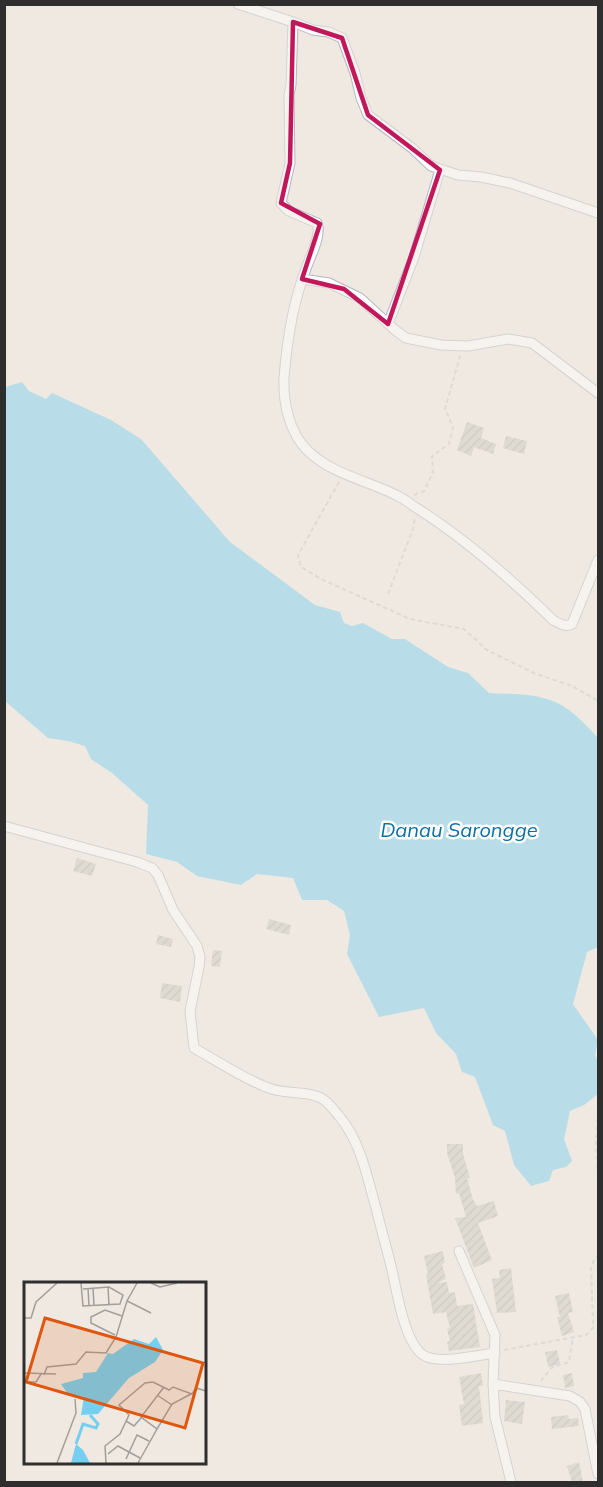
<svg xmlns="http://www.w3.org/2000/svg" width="603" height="1487" font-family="Mulish,sans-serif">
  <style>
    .water { fill: #75cff0 }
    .building { fill: url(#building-hatch) }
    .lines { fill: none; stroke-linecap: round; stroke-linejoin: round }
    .minor-casing { stroke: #b4b7c1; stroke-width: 11 }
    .path { stroke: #c9c9c9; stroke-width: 2; stroke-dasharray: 4.5 3; stroke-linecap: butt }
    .minor { stroke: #fff; stroke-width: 9 }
    .marked { fill: none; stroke: #c2185b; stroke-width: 4.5; stroke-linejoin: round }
    .labels { text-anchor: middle; stroke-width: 5; stroke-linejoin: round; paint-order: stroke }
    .water-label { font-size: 20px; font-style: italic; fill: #0d6fa3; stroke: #fff }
    .inset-river { fill: none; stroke: #75cff0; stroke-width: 3 }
    .inset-road { fill: none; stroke: #a29e99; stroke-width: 1.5 }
    .view { fill: #df570e; fill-opacity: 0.15; stroke: #df570e; stroke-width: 3 }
    .inset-edge { fill: none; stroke: #2e2e2e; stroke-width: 3 }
  </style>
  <defs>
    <pattern id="building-hatch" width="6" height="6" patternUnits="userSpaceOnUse" patternTransform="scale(1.5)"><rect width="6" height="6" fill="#cbc7bf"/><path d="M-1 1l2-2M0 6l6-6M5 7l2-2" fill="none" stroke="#afaba4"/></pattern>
  </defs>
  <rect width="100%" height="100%" fill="#efe9e1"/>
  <path class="water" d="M22,382L29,391L46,399L52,393L111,420L141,439L230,542L315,605L340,612L344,623L352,626L363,623L392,639H405L448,667L468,673L489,693C509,694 532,693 550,700C569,706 585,724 598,738V947L587,952L573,1004L598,1040L595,1055L598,1062V1094L584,1105L570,1111L564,1139L572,1161L566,1167L553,1170L549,1181L531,1186L514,1165L505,1131L493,1125L475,1077L462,1072L456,1054L436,1033L424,1008L379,1017L347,954L350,935L344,911L327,900H302L293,878L257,874L241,885L197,876L177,862L146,854L148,805L112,773L91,759L85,746L68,741L48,738L5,701V387Z"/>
  <path class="building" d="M467,422L484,428L481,438L496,444L493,454L474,447L471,456L457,450Z
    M506,436L527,441L524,454L503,448Z
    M77,858L96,864L92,876L73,871Z
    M269,919L291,925L289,935L266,929Z
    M158,935L173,939L171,947L156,944Z
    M213,950L222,951L220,967L211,966Z
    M162,983L182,986L180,1002L160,998Z
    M447,1144H463V1154L470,1178H467L473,1200L477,1206L494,1201L498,1216L478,1223L492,1260L474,1268L455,1218L466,1217L459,1193L456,1194L455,1178L447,1153Z
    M443,1251L445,1263L442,1264L446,1279L437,1283L447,1282L449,1293L455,1292L457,1306L473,1304L480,1347L449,1351L447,1342L450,1341L447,1329L450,1328L446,1312L433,1314L426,1275L428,1274L424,1256Z
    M511,1268L516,1312L497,1313L492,1279L500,1278L499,1270Z
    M569,1293L573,1312L568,1313L574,1332L562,1336L557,1317H560L555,1296Z
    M557,1350L560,1364L548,1367L545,1352Z
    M481,1373L483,1386H479L483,1423L462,1426L459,1405L464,1404L459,1377Z
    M572,1373L574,1386L565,1388L563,1375Z
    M506,1400L525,1402L522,1424L504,1421Z
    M568,1415L569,1419L578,1418L579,1426L552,1429L551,1417Z
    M579,1462L583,1482H572L567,1466Z"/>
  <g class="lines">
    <g class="minor-casing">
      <path id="minor" d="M238,4L293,22L291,85L289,95L290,163L281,203L289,211L317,223C322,234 311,255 307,266C293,301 287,340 284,378C283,402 289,432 307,450C331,474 366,480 396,495C403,498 409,503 415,507C466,539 510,578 553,620C559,623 565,628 572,624L598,560
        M293,22L313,30L328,32L342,38L355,73L361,98L368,115L412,148L431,166L458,175L481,177L510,183L598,213
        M302,279L329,283L360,298L395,330L406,338L441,345L468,346L508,339L532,343L598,393
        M388,324L414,257L440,170
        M4,826L137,862L152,868L158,875L173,910L197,946L200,957L199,967L190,1011L194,1048C217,1061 241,1077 266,1087C283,1095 302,1090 319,1097C327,1100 334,1110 339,1116C361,1142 367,1177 376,1208C381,1229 387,1249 392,1270C397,1292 404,1341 423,1355C438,1365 478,1355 495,1353
        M459,1251L495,1335L493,1384L495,1417L511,1482
        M493,1384L570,1396L580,1402L585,1409L598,1474"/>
    </g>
    <path class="path" d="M339,482L298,555L301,567L323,580L410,619L464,629L487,650L534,673L572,686L598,701
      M414,495L424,491L433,473L432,456L449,444L453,427L445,409L460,356
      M388,594L413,529L415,517
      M598,1111L596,1142L598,1180
      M504,1350L586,1335L593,1328V1324L591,1267L595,1258L598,1257
      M541,1381L551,1368L569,1362L573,1337"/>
    <use href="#minor" class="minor"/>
  </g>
  <path d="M0 0H603V1487H0ZM293,22L342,38L368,115L440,170L388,324L344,289L302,279L320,224L281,203L290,163Z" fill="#efe9e1" fill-opacity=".55" fill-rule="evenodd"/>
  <path class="marked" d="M293,22L342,38L368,115L440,170L388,324L344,289L302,279L320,224L281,203L290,163Z"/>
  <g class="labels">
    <g class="water-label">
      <text x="459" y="837">Danau Sarongge</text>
    </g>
  </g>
  <g transform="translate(24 1282)">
    <rect width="182" height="182" fill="#efe9e1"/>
    <path d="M132,55L139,68L131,80L105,96L74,132L57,133L60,115L44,112L37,102L59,96V91L72,90L84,71L89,72L110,57L125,62ZM52,162L59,168L66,181H47Z" fill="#75cff0"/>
    <path class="inset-river" d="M52,162L59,142L72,146L74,142L66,133"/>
    <path class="inset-road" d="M57,1L59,24L96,22L99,13L85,5L59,7M113,1L103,19L127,31M127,1L136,5L153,1M84,5L85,23M64,6L65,24M69,6L70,24M0,36H7L12,20L33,1M91,53L67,41V35L81,28L98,34M0,91L32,92M20,93L23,85L52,82L62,70L82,71L92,55L103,19M0,100H12L17,92M133,113L148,123M102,139L110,144L117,136M133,147L148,122L167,112M84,172L94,164L116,176M102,177L113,153L125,159M33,181L52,131L51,117M82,181L81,164L96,152L105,133L95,123L121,101L129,100L145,108L149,105L168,112L172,106L182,109M114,181L133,147L117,135L140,105"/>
    <path class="view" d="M21,36L179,81L161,146L2,100Z"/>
    <rect width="182" height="182" class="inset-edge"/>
  </g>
  <rect width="603" height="1487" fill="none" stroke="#2e2e2e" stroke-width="12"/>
</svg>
